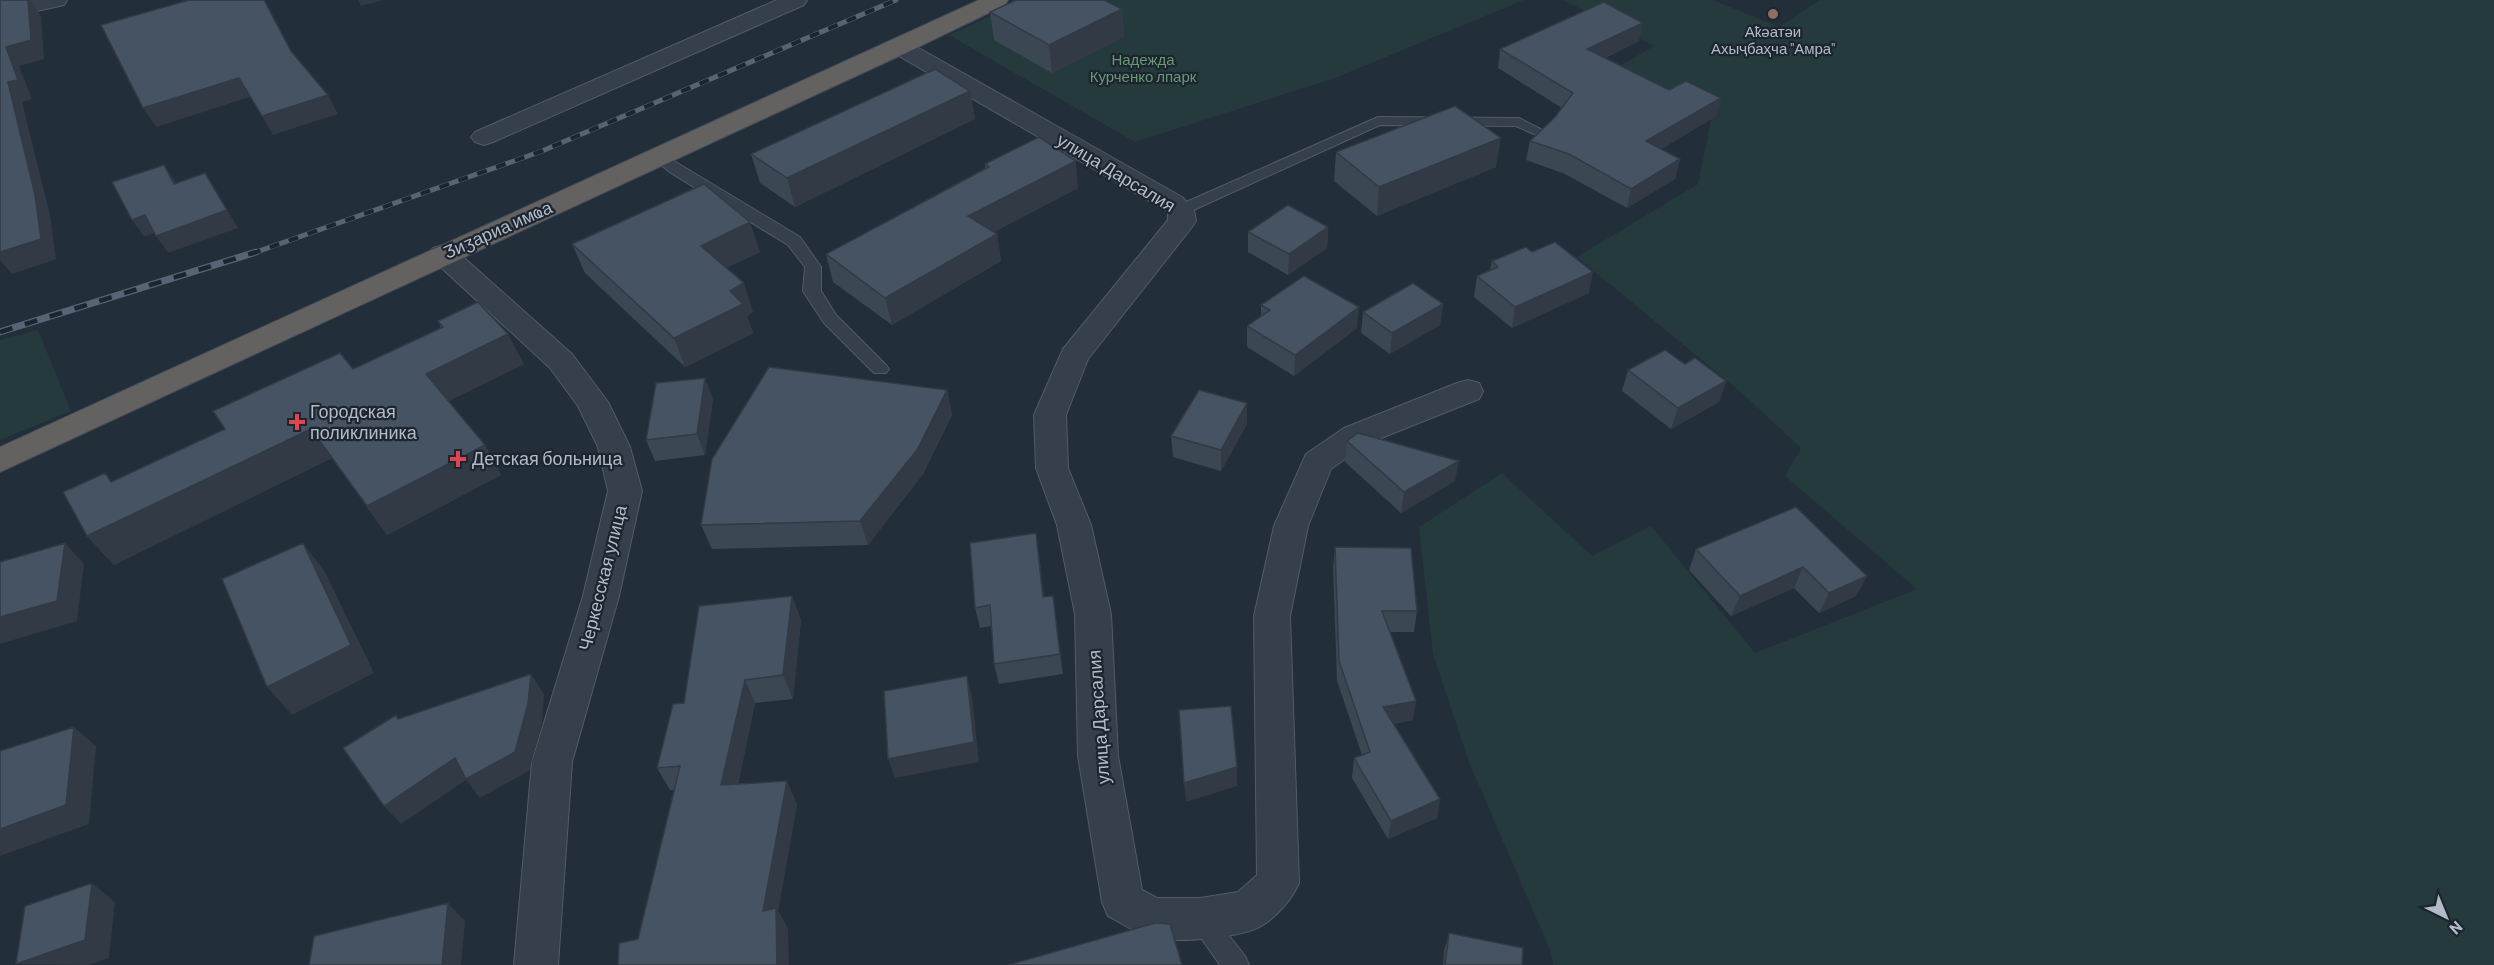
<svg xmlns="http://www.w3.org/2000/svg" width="2494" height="965" font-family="Barlow,sans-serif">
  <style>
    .green { fill: #253a3c }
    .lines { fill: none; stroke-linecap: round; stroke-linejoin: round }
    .service-casing { stroke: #525b66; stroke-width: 2 }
    .minor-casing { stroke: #525b66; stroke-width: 2 }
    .trunk-casing { stroke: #424b56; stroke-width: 2 }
    .service { fill: #36404c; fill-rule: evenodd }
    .minor { fill: #36404c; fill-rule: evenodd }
    .trunk { fill: #636260; fill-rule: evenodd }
    .rail-far1-casing { stroke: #586473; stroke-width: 5 }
    .rail-casing { stroke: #586473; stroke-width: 7 }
    .rail-far1 { stroke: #1c2530; stroke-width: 4; stroke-dasharray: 10; stroke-linecap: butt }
    .rail { stroke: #1c2530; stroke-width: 4.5; stroke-dasharray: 13; stroke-linecap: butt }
    .wall { fill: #3c4754 }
    .shaded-wall { fill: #313a45 }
    .building { fill: #465362; stroke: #313a45; stroke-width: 1.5 }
    .education-dot { fill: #8d6e63; stroke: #1c2530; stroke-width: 2 }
    .health-dot { fill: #e0444e; stroke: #1c2530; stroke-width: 2 }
    .labels { text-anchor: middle; stroke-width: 4.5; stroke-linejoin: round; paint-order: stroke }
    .far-poi-label { font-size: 15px; fill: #b2bbc7; stroke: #1c2530 }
    .far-park-label { font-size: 15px; fill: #699872; stroke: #1c2530 }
    .street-label { font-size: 18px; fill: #b2bbc7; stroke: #1c2530 }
    .poi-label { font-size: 18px; fill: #b2bbc7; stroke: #1c2530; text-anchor: start }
  </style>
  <rect width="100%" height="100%" fill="#232e3b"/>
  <path class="green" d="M1025,0H1524L1335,78L1135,142L949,35Z
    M1563,0H1713L1779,27L1820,0H2494V965H1553L1550,950L1469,762L1433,654L1419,527L1502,473L1592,556L1651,526L1755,653L1917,589L1785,476L1801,448L1743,394L1577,257L1698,184L1713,111L1620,66L1654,46Z
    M38,330L71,411L0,440V340Z"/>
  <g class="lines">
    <g class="service-casing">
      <path id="service" d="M1378,117L1519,118L1550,134L1543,138L1516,126L1380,125L1187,213L1181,215L1173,210L1175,207Z
        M659,152L800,237L821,267V291L836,315L886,365L889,369L886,373H874L824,323L803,291L805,267L788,245L671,173L651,157Z
        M1200,906L1209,910L1245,956L1249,965H1220L1187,918L1191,910Z"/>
    </g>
    <g class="minor-casing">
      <path id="minor" d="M25,0H67L64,5L0,19V5Z
        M777,0H807L804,5L493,142L484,145L475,142L471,137L475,132Z
        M900,40L908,42L1182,197L1194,210L1196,221L1192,227L1088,359L1066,415L1068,468L1091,525L1111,614L1118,756L1142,890L1157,898H1200L1238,892L1257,875L1254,616L1274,526L1306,454L1344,428L1457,383L1468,380L1479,383L1483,391L1479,399L1366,444L1331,469L1308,526L1290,616L1299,883C1292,899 1278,915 1263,925C1244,938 1177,943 1154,938C1138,935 1122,923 1108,916L1102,902L1078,756L1075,614L1057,525L1036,468L1034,415L1063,349L1168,220V212L892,52L888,47L892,42Z
        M443,245L453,248L572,354L608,402L630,447L642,491L619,596L572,762L558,965H514L532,762L583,596L608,491L598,447L578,406L550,368L433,260L429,254L433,248Z"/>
    </g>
    <g class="trunk-casing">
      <path id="trunk" d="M979,0H1008L1005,5L908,52L0,472V447Z"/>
    </g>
    <use href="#service" class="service"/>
    <use href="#minor" class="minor"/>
    <use href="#trunk" class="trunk"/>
    <g class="rail-far1-casing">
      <path id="rail-far1" d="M251,254L542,151L896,0"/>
    </g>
    <g class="rail-casing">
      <path id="rail" d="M0,332L256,252"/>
    </g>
    <use href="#rail-far1" class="rail-far1"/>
    <use href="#rail" class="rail"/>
  </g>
  <path class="wall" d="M1122,9L1124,37L1052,73L994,40L990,12Z
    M1639,41L1605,58L1669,90L1721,98L1715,117L1661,149L1680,159L1675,179L1627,208L1565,174L1526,160L1530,141L1555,117L1562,108L1498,68L1500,49Z
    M970,91L975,119L795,207L760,183L751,154Z
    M1336,152L1496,167L1377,216L1334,181Z
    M985,164L1078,188L994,232L997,234L1001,261L892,325L833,282L826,254L985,168Z
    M1328,227L1327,248L1288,275L1248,252V232Z
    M572,244L760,252L726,268L753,312L747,316L753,333L685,367L585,273Z
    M1532,252L1589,293L1512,328L1474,297L1477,276L1490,270L1492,261Z
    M1443,304L1440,325L1390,354L1361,333L1363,312Z
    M1261,305L1357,328L1294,376L1247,347V326L1261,316Z
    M438,321L524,364L448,401L485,445L501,475L387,535L332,458L114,565L87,536L113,481L441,328Z
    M1685,364L1726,381L1719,402L1671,429L1622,391L1628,370Z
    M947,390L952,415L923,474L868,545L712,549L701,525Z
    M713,399L705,455L655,461L646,440Z
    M1247,424L1221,471L1173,457L1171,436Z
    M1347,441L1455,481L1401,513L1345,462Z
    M1335,547L1417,611L1414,632H1390L1413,720L1393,724L1440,799L1437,818L1388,839L1352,778L1354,758L1362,755L1337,681L1333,568Z
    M1696,549L1867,576L1856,596L1819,613L1794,588L1731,616L1689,570Z
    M1039,554L1044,597L1053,596L1063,674L999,684L994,664L992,626L980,628L975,608Z
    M792,596L801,620L793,699L755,703L738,784L797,804L778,911L788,929L674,790H670L657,768L684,703Z
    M1449,933L1522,965H1443L1444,951Z"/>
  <path class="shaded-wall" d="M28,0H30L41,16L44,59L19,66L32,99L22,102L50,215L56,259L12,274L0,260L8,82L6,47Z
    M358,0H384L361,6Z
    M1122,9L1124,37L1052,73L1049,45Z
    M1643,23L1639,41L1583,68L1587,49Z
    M239,78L250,97L156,127L143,108Z
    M970,91L975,119L795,207L787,178Z
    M328,95L338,114L273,135L262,116Z
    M1721,98L1715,117L1641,161L1646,141Z
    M1501,138L1496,167L1377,216L1379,187Z
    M1680,159L1675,179L1627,208L1631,189Z
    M1076,161L1078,188L973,243L968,216Z
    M164,165L175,181L185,201L174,184Z
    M205,173L238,228L168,253L156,236Z
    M145,215L157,232L144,237L132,220Z
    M750,222L760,252L711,275L701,246Z
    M1328,227L1327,248L1288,275L1289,254Z
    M997,234L1001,261L892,325L885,298Z
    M1593,272L1589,293L1512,328L1515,307Z
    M744,283L753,312L747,316L753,333L685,367L674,338L730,291Z
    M1443,304L1440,325L1390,354L1392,333Z
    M1359,307L1357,328L1294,376L1295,355Z
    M508,334L524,364L443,404L426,374Z
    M705,378L713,399L705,455L697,434Z
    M1726,381L1719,402L1671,429L1678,408Z
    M947,390L952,415L923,474L868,545L860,521Z
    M1247,403V424L1221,471V450Z
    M311,429L332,458L114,565L87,536Z
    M485,445L501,475L387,535L367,506Z
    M1459,461L1455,481L1401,513L1404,492Z
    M1036,533L1039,554L1046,617L1043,597Z
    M65,543L84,564L77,621L0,644V617Z
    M303,543L325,572L374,673L292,715L267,687Z
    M1803,567L1794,588L1731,616L1740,596Z
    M1867,576L1856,596L1819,613L1829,593Z
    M792,596L801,620L793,699L783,675Z
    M1053,596L1056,616L1063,674L1060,654Z
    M531,674L544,694L542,723L529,771L480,798L466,780L401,824L384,806Z
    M967,676L972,696L979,762L895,778L888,759Z
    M745,680L755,703L733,808L721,785Z
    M1416,701L1413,720L1380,727L1383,707Z
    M74,727L96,746L89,824L0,856V829Z
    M1237,767V786L1186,802L1184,783Z
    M787,781L797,804L778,911L788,929L789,965H777L763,911Z
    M1440,799L1437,818L1388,839L1391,821Z
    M92,883L115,902L109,958L89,965L16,964Z
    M448,903L465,921L461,965H442Z"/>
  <path class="building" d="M0,0H28L31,40L6,47L18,80L8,82L35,195L41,239L0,252Z
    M189,0H264L291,51L328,95L262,116L239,78L143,108L101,25Z
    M1016,0H1104L1122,9L1049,45L990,12Z
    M1604,2L1643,23L1587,49L1669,90L1686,81L1721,98L1646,141L1680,159L1631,189L1569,154L1530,141L1555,117L1573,93L1500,49Z
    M935,69L970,91L787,178L751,154Z
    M1455,106L1501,138L1379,187L1336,152Z
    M1039,137L1076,161L968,216L997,234L885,298L826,254L989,167L985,164Z
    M164,165L174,184L205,173L227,210L156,236L145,215L132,220L112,182Z
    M704,184L750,222L701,246L744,283L730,291L743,304L674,338L572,244Z
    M1288,205L1328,227L1289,254L1248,232Z
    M1555,242L1593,272L1515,307L1477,276L1498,267L1492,261L1526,247L1532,252Z
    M1304,276L1359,307L1295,355L1247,326L1270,310L1261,305Z
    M1413,283L1443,304L1392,333L1363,312Z
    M478,302L508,334L426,374L485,445L367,506L311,429L87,536L63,492L105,473L111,482L225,429L213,411L340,353L353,369L443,327L438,321Z
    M1665,350L1685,364L1695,358L1726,381L1678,408L1628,370Z
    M769,367L947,390L917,450L860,521L701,525L712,459Z
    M705,378L697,434L646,440L656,383Z
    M1199,390L1247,403L1221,450L1171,436Z
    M1358,433L1459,461L1404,492L1347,441Z
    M1796,507L1867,576L1829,593L1803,567L1740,596L1696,549Z
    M1036,533L1043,597L1053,596L1060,654L994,664L990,605L975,608L970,543Z
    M65,543L57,601L0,617V562Z
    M303,543L351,645L267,687L222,579Z
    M1335,547L1411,548L1417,611H1382L1416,701L1383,707L1440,799L1391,821L1354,758L1370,752L1339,661Z
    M792,596L783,675L745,680L721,785L787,781L763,911L776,908L777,965H618L619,943L638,939L680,766L657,768L673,704L684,703L699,606Z
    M531,674L528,704L515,752L466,779L455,758L384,806L343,748L396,715L398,719Z
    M967,676L974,742L888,759L884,691Z
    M1231,706L1237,767L1184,783L1179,710Z
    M74,727L66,805L0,829V751Z
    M92,883L85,940L16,964L25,906Z
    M448,903L442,965H309L314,936Z
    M1155,923L1170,924L1182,965H1008Z
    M1449,933L1523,948L1522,965H1445Z"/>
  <circle class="education-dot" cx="1773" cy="14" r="6"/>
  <g class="health-dot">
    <path d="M294 413h6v6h6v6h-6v6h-6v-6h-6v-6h6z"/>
    <path d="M455 450h6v6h6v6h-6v6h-6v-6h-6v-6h6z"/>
  </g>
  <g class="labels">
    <g class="far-poi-label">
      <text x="1773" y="37">Аҟәатәи<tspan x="1773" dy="17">Ахыҷбаҳча "Амра"</tspan></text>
    </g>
    <g class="far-park-label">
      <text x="1143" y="65">Надежда<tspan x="1143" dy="17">Курченко лпарк</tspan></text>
    </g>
    <g class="street-label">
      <text transform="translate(1116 173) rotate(31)" y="6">улица Дарсалия</text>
      <text transform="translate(498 230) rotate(-24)" y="6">Ӡиӡариа имҩа</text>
      <text transform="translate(603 578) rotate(-76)" y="6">Черкесская улица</text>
      <text transform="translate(1099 717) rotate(-94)" y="6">улица Дарсалия</text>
    </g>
    <g class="poi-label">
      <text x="310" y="418">Городская<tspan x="310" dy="21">поликлиника</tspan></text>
      <text x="472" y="465">Детская больница</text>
    </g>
  </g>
  <g transform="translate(2446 917) rotate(137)" stroke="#1c2530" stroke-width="4.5" paint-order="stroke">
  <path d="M0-4.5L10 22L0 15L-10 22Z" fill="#b2bbc7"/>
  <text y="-9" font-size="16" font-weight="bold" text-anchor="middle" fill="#b2bbc7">N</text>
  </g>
</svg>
